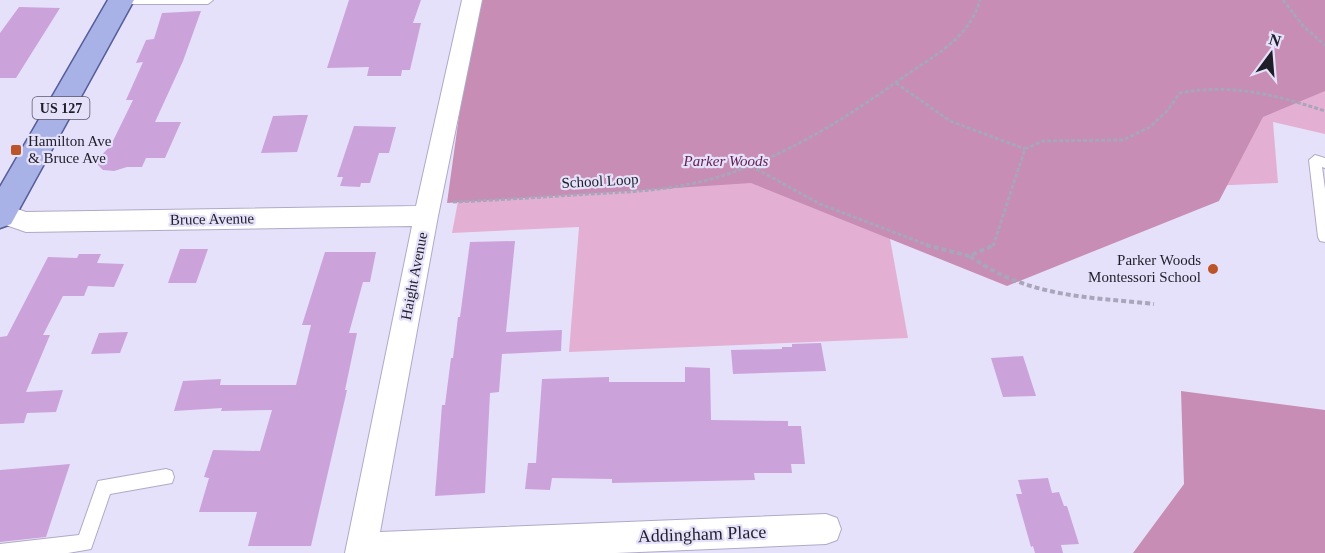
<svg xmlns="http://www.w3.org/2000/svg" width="1325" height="553" font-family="Georgia,serif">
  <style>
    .green { fill: #e3b0d3 }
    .forest { fill: #c78db5 }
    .building { fill: #cba3da }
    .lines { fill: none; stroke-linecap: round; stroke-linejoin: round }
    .lane-casing { stroke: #b0a9c7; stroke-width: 2 }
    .street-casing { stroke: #b0a9c7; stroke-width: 2 }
    .primary-casing { stroke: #545d9a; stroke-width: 3 }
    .path-far1 { stroke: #a9a5ba; stroke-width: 3; stroke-dasharray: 4 2; stroke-linecap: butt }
    .path { stroke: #a9a5ba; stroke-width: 4; stroke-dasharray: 5 3; stroke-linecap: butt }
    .lane { fill: #fff; fill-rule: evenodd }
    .street { fill: #fff; fill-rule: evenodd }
    .primary { fill: #a9b2e7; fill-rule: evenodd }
    .poi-dot { fill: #bb5529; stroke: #e6e1fa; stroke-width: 2 }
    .labels { text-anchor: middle; stroke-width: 4.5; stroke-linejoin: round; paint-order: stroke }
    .shield { fill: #e6e1fa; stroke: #5b5867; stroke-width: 1.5 }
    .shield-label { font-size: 14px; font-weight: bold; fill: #1f1d28 }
    .poi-label { font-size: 15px; fill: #1f1d28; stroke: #e6e1fa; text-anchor: start }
    .park-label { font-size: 15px; font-style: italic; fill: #642054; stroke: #e6e1fa }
    .street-label { font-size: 15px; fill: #1f1d28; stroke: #e6e1fa }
    .near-street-label { font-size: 18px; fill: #1f1d28; stroke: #e6e1fa }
  </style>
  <rect width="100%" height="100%" fill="#e6e1fa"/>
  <path class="green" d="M496,0H1325V134L1273,122L1278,183L883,200L908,338L569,352L579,227L452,233Z"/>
  <path class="forest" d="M475,0H1325V91L1263,117L1219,201L1007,286L751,183L447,203Z
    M1181,391L1325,410V553H1133L1184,484Z"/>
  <path class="building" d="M349,0H421L413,23H421L410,70H402L401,76H367L369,67L327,68Z
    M19,7L60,8L16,78H0V33Z
    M201,11L183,61L155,122H181L165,158H146L142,167H127L114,171L103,170L98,165L99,158L111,145L133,100H126L143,62L136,63L146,40L154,39L162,13Z
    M299,115H308L297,152L261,153L273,116Z
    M354,126L396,127L389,153H379L370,183H361L360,187L340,186L343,177H337Z
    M515,241L506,332L562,330L561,351L502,354L499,392L490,393L485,493L435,496L442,405H445L451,358H453L458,317H460L470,242Z
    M180,249H208L196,283H168Z
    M325,252H376L370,282H363L349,333H357L345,390H347L311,546H248L257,512H199L209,478L204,477L213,450L260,451L272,410L221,411L222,408L174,411L183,381L221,379L220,385H296L311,325H302Z
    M79,254H101L97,263L124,264L114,287L88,286L84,296H63L43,335H50L26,392L63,390L56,412L27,413L24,423L0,424V337L7,336L48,257L77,258Z
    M128,332L120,353L91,354L99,333Z
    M821,343L826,371L733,374L731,350L782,349V347H792V344Z
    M1023,356L1036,396L1003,397L991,358Z
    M685,367L710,368L711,420L788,421V426H801L805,464H791L792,473H754L755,480L612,483V479L552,478L550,490L525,489L528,463H536L542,379L609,377V382H685Z
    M70,464L46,537L0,542V470Z
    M1048,478L1052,493L1059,492L1064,506H1067L1079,544L1061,545L1063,553H1035L1033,546L1031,547L1016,494H1022L1018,480Z"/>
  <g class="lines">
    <g class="lane-casing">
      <path id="lane" d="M116,0H213L208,4H121Z
        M1315,155L1325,158V168L1322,167L1325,189V242L1320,241L1318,237L1309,160Z
        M166,469L172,471L174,477L172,483L110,494L91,549L68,553H0V544L79,535L98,481Z"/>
    </g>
    <g class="street-casing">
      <path id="street" d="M462,0H482L438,216L380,532L826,514L837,518L841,529L837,540L826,544L616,553H345L412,226L26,232L0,223V203L26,212L416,206Z"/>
    </g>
    <g class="primary-casing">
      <path id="primary" d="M108,0H134L11,224L0,228V187Z"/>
    </g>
    <path class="path-far1" d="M1283,0L1304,27L1325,45
      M896,83L950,121L1025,149
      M751,166L820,204L930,246
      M453,202C498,200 544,197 589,194C631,192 674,190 715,178C783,158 845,119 902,78C933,56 969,39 980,0
      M993,246L1025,149L1043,141L1123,140L1150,127L1167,111L1180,93C1231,83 1276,95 1325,111"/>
    <path class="path" d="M926,245L969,256L994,245
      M970,256C1026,297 1088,297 1154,304"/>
    <use href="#lane" class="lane"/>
    <use href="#street" class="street"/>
    <use href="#primary" class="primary"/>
  </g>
  <g class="poi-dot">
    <rect x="10" y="144" width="12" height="12" rx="3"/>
    <circle cx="1213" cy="269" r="6"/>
  </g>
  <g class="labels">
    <rect class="shield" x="32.5" y="97" width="57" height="22" rx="4.5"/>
    <g class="shield-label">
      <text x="61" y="113">US 127</text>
    </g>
    <g class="poi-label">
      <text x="28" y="146">Hamilton Ave<tspan x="28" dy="17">&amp; Bruce Ave</tspan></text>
      <text x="1201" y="265" text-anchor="end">Parker Woods<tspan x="1201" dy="17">Montessori School</tspan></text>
    </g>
    <g class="park-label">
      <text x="726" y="166">Parker Woods</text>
    </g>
    <g class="street-label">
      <text transform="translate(600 181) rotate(-3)" y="5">School Loop</text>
      <text transform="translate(212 219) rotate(-1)" y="5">Bruce Avenue</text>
      <text transform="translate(414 276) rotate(-79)" y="5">Haight Avenue</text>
    </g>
    <g class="near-street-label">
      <text transform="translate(702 534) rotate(-2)" y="6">Addingham Place</text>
    </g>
  </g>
  <g transform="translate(1271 54) rotate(16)" stroke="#e6e1fa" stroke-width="4.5" paint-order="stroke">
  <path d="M0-4.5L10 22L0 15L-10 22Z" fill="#1f1d28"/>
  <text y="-9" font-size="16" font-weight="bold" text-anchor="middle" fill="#1f1d28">N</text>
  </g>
</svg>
